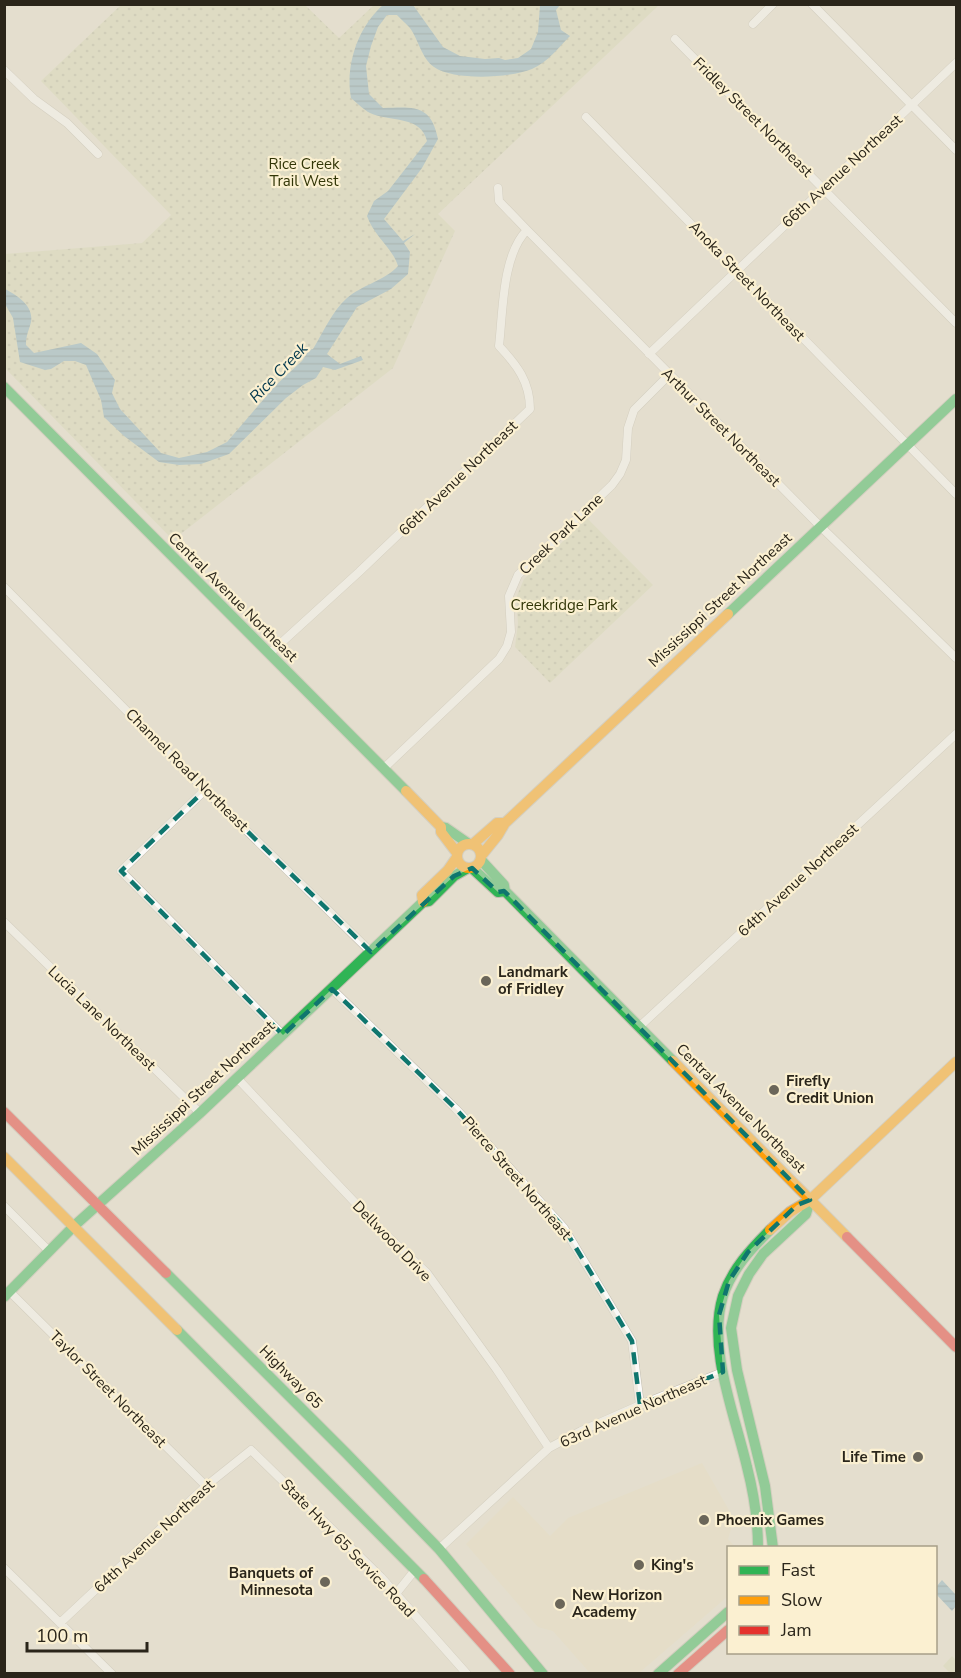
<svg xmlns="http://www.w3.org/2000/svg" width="961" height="1678" font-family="'Nunito Sans',sans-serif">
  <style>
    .built { fill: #e6dcc0 }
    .grass { fill: #d7d8b7 }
    .park { fill: url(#park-dots) }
    .water { fill: url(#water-rules) }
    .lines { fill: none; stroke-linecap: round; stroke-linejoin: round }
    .street-casing { stroke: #c1bcaf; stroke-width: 9 }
    .fast-casing { stroke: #c1bcaf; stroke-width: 12 }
    .slow-casing { stroke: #c1bcaf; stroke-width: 12 }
    .jam-casing { stroke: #c1bcaf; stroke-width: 12 }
    .street { stroke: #fbfaf8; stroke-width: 8 }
    .fast { stroke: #30b455; stroke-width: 10 }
    .slow { stroke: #ff9f0a; stroke-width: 10 }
    .jam { stroke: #e5322d; stroke-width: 10 }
    .marked { fill: none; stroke: #0f766e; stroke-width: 4.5; stroke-dasharray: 12 8; stroke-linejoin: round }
    .poi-dot { fill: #6b6659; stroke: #fbf0d1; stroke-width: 2 }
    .labels { text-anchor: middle; stroke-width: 4.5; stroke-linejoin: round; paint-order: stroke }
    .street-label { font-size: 15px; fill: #2a251a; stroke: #fbf0d1 }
    .park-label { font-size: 15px; fill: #313506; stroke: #fbf0d1 }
    .poi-label { font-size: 15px; font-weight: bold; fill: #2a251a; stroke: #fbf0d1; text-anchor: start }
    .water-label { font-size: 16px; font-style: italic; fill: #00374d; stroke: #fbf0d1 }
  </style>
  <defs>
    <pattern id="park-dots" width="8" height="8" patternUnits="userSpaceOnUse" patternTransform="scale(1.5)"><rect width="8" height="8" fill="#d7d8b7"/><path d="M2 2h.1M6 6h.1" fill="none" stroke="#b9b99d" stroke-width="1.8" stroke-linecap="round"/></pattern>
    <pattern id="water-rules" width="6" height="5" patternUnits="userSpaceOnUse" patternTransform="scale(1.5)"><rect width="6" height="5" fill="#87b0c1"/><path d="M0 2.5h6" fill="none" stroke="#6f8f9c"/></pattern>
  </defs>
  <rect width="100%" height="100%" fill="#e4dece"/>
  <path class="built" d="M702,1463L734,1519L728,1539L735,1547L728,1548V1596L639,1673H590L553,1631L538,1627L466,1544L513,1497L550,1536L568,1518Z"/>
  <path class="grass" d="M952,1656L956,1660V1673H950L943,1666Z"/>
  <path class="park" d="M121,5H305L339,38L374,5H659L438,214L455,231L393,368L173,540L5,368V254L142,243L171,215L41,81Z
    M587,518L653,585L550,683L515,647L518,623L516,598L524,579Z"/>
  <path class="water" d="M383,5H413L443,47L460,56L485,59L499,58L505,60L518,58L531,49L538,32L540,5H560L556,10L561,30L570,36C559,47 548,62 532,69C510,78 454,81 434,67C422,59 418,39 410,28C406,24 401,19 397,15H387L378,27L371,46L366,66L369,94L383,108C414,107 431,104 438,139L422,168L384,219L403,241L415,234L404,243L410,252L408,274L391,289L357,307L327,354L340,364L361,356L363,360L335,370L323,367L316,378L303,385L286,398L229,454L201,464L179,465L159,462L124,436L104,417L101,400L86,365L75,361H64L51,369L45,370L20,362L13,318L5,304V289C16,295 34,305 31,322C29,331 26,334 26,345L34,353L81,343L97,354L115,380L112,393L120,409L161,453L179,458L207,452L227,442L276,385L302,361L309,350L313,349C323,333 332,311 347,298C362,285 384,281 398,266C392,247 373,235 367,216L374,201L388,191L427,141C421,115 389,122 370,113C364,110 357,103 351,98C345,65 358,27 383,5Z
    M942,1580L956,1595V1606L952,1611L936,1594V1587Z"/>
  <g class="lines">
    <g class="street-casing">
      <path id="street" d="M812,4L956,150
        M753,24L773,4
        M675,39L956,323
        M4,70L34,99L67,123L98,154
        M586,117L956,494
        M498,188L499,201L527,230L820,526L956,658
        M649,354L956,63
        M4,587L205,790L371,952
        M269,654L359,572L530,409C530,382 517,365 499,346C503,312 502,255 527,230
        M383,769L499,659L507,646L511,632L509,596L518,575L612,485L620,474L626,460L628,428L634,410L669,375
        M205,790L121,871L283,1035
        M4,922L200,1113
        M332,989L456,1109L564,1228L632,1341L640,1405
        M639,1027L956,734
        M237,1078L381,1230L427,1273L497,1370L549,1448
        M4,1206L49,1251
        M10,1292L206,1486
        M439,1549L549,1448L581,1431L640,1405L723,1372
        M4,1568L112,1674
        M395,1595L415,1570
        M60,1623L206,1486L251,1450L381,1577L467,1674"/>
    </g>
    <g class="fast-casing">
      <path id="fast" d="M4,387L406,791
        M728,614L956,399
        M441,827L446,828L469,844
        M481,860L504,885L505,891L673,1061
        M472,868L498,892L504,891
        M166,1273L346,1453L439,1549L543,1674
        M4,1297L74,1226L200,1113L423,902L429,901L454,876L468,868
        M177,1330L424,1579
        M758,1548C758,1520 754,1494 747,1467C735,1415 707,1348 723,1296C732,1269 751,1249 770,1230
        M773,1548L765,1486L737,1370L731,1328L738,1296L749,1274L763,1254L806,1214L810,1200
        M658,1674L728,1612"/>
    </g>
    <g class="slow-casing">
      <path id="slow" d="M406,791L441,827V832L457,853
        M457 856a12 12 0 1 1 24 0a12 12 0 1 1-24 0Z
        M473,844L497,823H505
        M481,856L498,835L505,823L728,614
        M423,902L422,895L448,870L457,857
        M673,1061L847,1237
        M4,1157L177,1330
        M770,1230L790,1212L810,1200L956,1062"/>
    </g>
    <g class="jam-casing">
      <path id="jam" d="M4,1112L166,1273
        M847,1237L956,1347
        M424,1579L510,1674
        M678,1674L728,1630"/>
    </g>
    <use href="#street" class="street"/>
    <use href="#fast" class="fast"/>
    <use href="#slow" class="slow"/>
    <use href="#jam" class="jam"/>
  </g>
  <path d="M0 0H961V1678H0ZM205,790L371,952L454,876L472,868L498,892L504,891L810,1200L797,1205L748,1252L729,1281L719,1315L723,1372L640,1405L632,1341L564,1228L456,1109L332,989L283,1035L121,871Z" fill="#e4dece" fill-opacity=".55" fill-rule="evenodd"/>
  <path class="marked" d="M205,790L371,952L454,876L472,868L498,892L504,891L810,1200L797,1205L748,1252L729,1281L719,1315L723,1372L640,1405L632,1341L564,1228L456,1109L332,989L283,1035L121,871Z"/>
  <g class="poi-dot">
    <circle cx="486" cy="981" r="6"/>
    <circle cx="774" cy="1090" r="6"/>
    <circle cx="918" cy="1457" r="6"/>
    <circle cx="704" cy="1520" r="6"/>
    <circle cx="639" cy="1565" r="6"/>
    <circle cx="325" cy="1582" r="6"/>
    <circle cx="560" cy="1604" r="6"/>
  </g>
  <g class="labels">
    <g class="street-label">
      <text transform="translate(753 117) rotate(45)" y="5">Fridley Street Northeast</text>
      <text transform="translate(842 171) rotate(-43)" y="5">66th Avenue Northeast</text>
      <text transform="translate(747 281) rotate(46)" y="5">Anoka Street Northeast</text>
      <text transform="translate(721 427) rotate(45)" y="5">Arthur Street Northeast</text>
      <text transform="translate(458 478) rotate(-44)" y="5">66th Avenue Northeast</text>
      <text transform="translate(561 534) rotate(-44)" y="5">Creek Park Lane</text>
      <text transform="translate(233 597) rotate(45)" y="5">Central Avenue Northeast</text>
      <text transform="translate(720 600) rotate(-43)" y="5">Mississippi Street Northeast</text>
      <text transform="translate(187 770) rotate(45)" y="5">Channel Road Northeast</text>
      <text transform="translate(798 880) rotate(-43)" y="5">64th Avenue Northeast</text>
      <text transform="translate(102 1018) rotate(44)" y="5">Lucia Lane Northeast</text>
      <text transform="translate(203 1088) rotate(-43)" y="5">Mississippi Street Northeast</text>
      <text transform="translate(741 1108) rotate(45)" y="5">Central Avenue Northeast</text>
      <text transform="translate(517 1178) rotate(49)" y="5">Pierce Street Northeast</text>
      <text transform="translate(392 1241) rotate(46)" y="5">Dellwood Drive</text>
      <text transform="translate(291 1377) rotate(45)" y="5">Highway 65</text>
      <text transform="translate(108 1389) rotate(45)" y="5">Taylor Street Northeast</text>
      <text transform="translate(633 1411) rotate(-24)" y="5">63rd Avenue Northeast</text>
      <text transform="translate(154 1536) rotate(-43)" y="5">64th Avenue Northeast</text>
      <text transform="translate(348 1548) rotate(46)" y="5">State Hwy 65 Service Road</text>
    </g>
    <g class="park-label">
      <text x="304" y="169">Rice Creek<tspan x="304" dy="17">Trail West</tspan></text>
      <text x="564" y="610">Creekridge Park</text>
    </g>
    <g class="poi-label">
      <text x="498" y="977">Landmark<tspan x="498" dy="17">of Fridley</tspan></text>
      <text x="786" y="1086">Firefly<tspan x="786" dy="17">Credit Union</tspan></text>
      <text x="906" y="1462" text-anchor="end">Life Time</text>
      <text x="716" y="1525">Phoenix Games</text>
      <text x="651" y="1570">King's</text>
      <text x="313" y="1578" text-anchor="end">Banquets of<tspan x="313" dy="17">Minnesota</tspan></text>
      <text x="572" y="1600">New Horizon<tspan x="572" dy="17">Academy</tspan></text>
    </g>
    <g class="water-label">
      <text transform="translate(278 372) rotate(-46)" y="6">Rice Creek</text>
    </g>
  </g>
  <rect width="961" height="1678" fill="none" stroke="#2a251a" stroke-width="12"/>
  <rect x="727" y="1546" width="210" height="108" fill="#fbf0d1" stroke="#a79f88" stroke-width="1.5"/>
  <rect x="739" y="1566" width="30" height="9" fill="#30b455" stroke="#a79f88" stroke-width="1.5"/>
  <text x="781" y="1576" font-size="18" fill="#2a251a">Fast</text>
  <rect x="739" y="1596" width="30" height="9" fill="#ff9f0a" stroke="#a79f88" stroke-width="1.5"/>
  <text x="781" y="1606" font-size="18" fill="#2a251a">Slow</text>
  <rect x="739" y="1626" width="30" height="9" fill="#e5322d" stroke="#a79f88" stroke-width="1.5"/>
  <text x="781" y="1636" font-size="18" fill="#2a251a">Jam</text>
  <path d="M27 1642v9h120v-9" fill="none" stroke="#2a251a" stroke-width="3"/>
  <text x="36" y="1642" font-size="18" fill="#2a251a" stroke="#fbf0d1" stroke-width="4.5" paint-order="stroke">100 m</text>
</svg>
